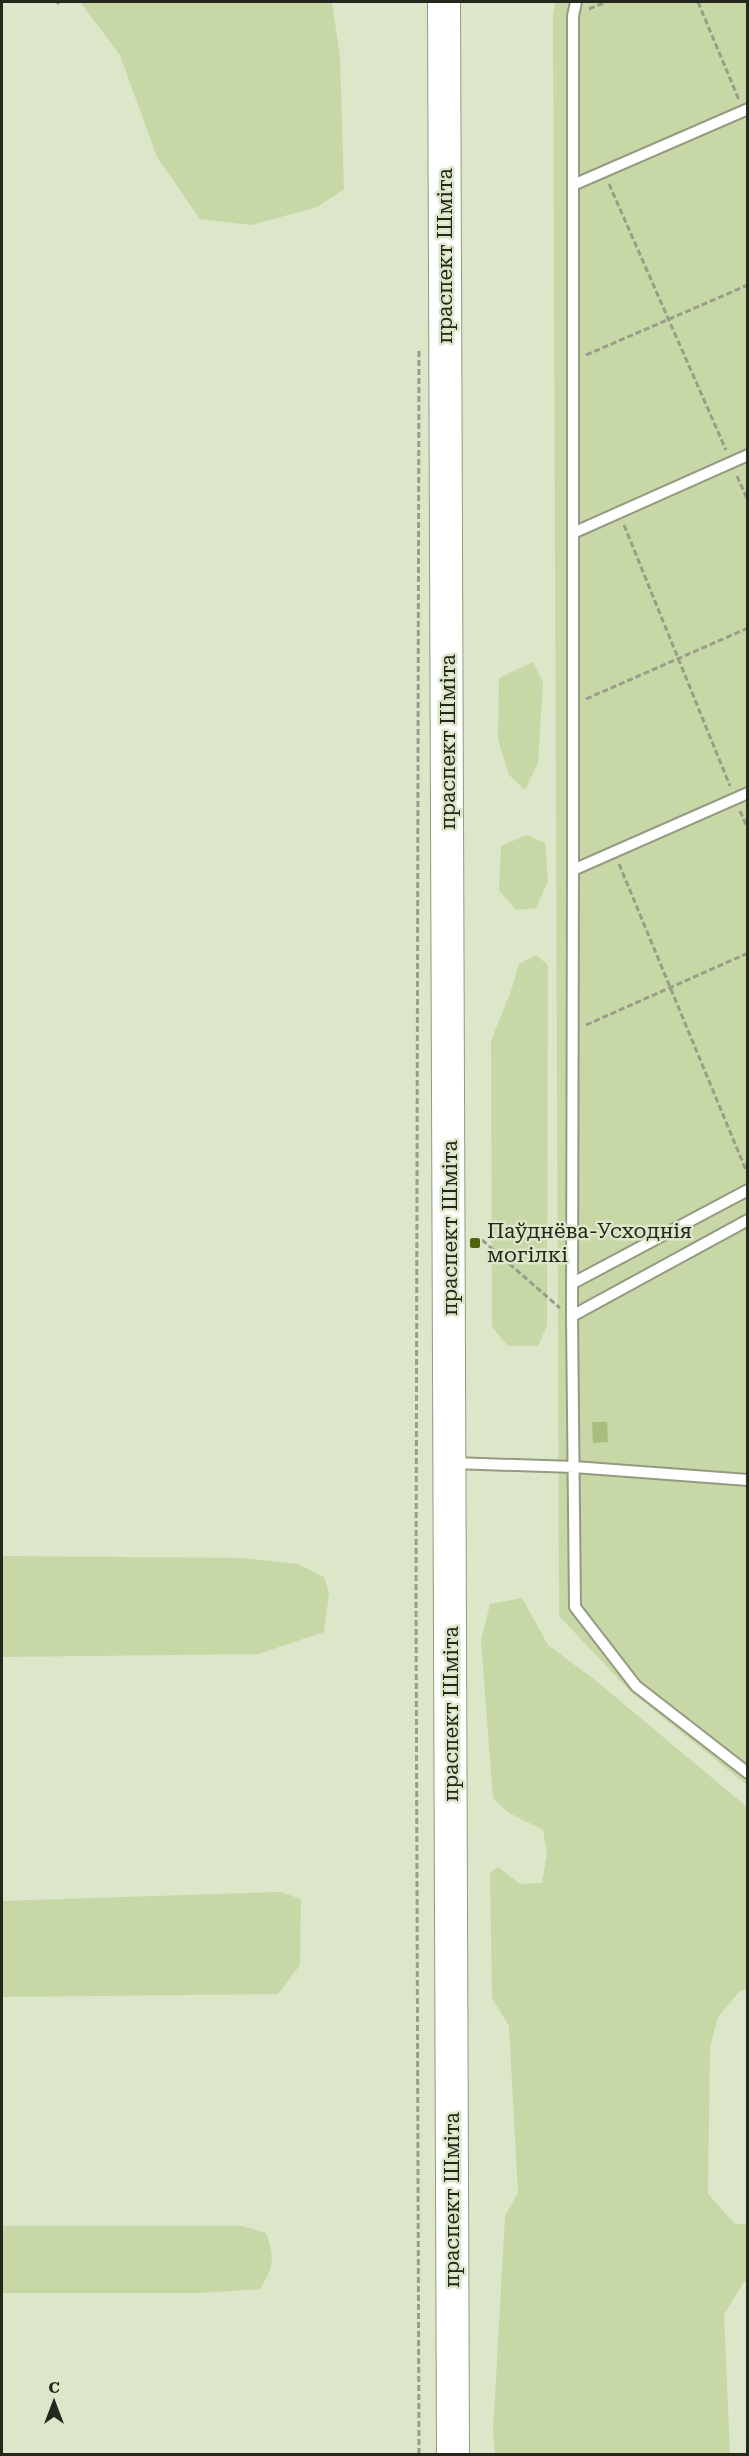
<svg xmlns="http://www.w3.org/2000/svg" width="749" height="2456" font-family="'Roboto Serif',serif">
  <style>
    .green { fill: #c7d7a6 }
    .building { fill: #aabd7f }
    .lines { fill: none; stroke-linecap: round; stroke-linejoin: round }
    .service-casing { stroke: #939b81; stroke-width: 14 }
    .primary-casing { stroke: #939b81; stroke-width: 34 }
    .path { stroke: #979f88; stroke-width: 3; stroke-dasharray: 6 3; stroke-linecap: butt }
    .service { stroke: #fff; stroke-width: 10 }
    .primary { stroke: #fff; stroke-width: 32 }
    .poi-dot { fill: #50630d; stroke: #dce6c9; stroke-width: 2 }
    .labels { text-anchor: middle; stroke-width: 5; stroke-linejoin: round; paint-order: stroke }
    .street-label { font-size: 21px; fill: #23271c; stroke: #dce6c9 }
    .poi-label { font-size: 21px; fill: #23271c; stroke: #dce6c9; text-anchor: start }
  </style>
  <rect width="100%" height="100%" fill="#dce6c9"/>
  <path class="green" d="M80,2H332L340,57L344,189L317,207L251,225L200,219L157,157L120,55Z
    M555,2H747V1785L630,1691L559,1616L553,16Z
    M533,662L543,682L538,763L525,790L509,775L498,739L499,678Z
    M527,835L545,843L548,881L536,908L516,910L499,890L501,846Z
    M536,955L548,965L547,1326L538,1346H508L492,1327L491,1041L511,991L519,964Z
    M2,1556L242,1558L298,1564L324,1577L329,1593L324,1632L258,1654L2,1657Z
    M522,1598L548,1645L595,1680L747,1807V1990L739,1992L718,2017L710,2047L708,2194L735,2224H747V2281L744,2282L724,2314L730,2454H495L493,2432L505,2216L518,2193L509,2026L492,1998L490,1873L498,1867L520,1884L542,1883L547,1854L543,1830L509,1813L493,1798L481,1641L490,1604Z
    M280,1892L301,1899L300,1965L278,1994L2,1997V1901Z
    M2,2226H242L266,2233C275,2258 274,2267 260,2289L201,2293H2Z"/>
  <path class="building" d="M592,1422H607L608,1442L593,1443Z"/>
  <g class="lines">
    <g class="service-casing">
      <path id="service" d="M573,185L748,109
        M573,533L748,455
        M573,870V16L576,2
        M748,1220L572,1316L575,1607L636,1686L748,1773
        M573,1283L748,1190
        M572,1316L573,870L748,793
        M453,1463L574,1467L748,1480"/>
    </g>
    <g class="primary-casing">
      <path id="primary" d="M444,2L453,2454"/>
    </g>
    <path class="path" d="M57,2L59,4
      M698,2L739,100
      M589,9L606,2
      M609,184L726,450
      M586,355L748,285
      M737,476L748,501
      M624,525L730,786
      M586,699L748,628
      M740,811L748,829
      M619,864L748,1175
      M586,1025L748,953
      M482,1240L560,1308
      M419,2454L416,1600L419,350"/>
    <use href="#service" class="service"/>
    <use href="#primary" class="primary"/>
  </g>
  <rect class="poi-dot" x="469" y="1237" width="12" height="12" rx="3"/>
  <g class="labels">
    <g class="street-label">
      <text transform="translate(445 256) rotate(-90)" y="7">праспект Шміта</text>
      <text transform="translate(448 742) rotate(-90)" y="7">праспект Шміта</text>
      <text transform="translate(450 1228) rotate(-90)" y="7">праспект Шміта</text>
      <text transform="translate(451 1714) rotate(-90)" y="7">праспект Шміта</text>
      <text transform="translate(452 2200) rotate(-90)" y="7">праспект Шміта</text>
    </g>
    <g class="poi-label">
      <text x="487" y="1238">Паўднёва-Усходнія<tspan x="487" dy="24">могілкі</tspan></text>
    </g>
  </g>
  <rect width="749" height="2456" fill="none" stroke="#23271c" stroke-width="6"/>
  <g transform="translate(54 2402)" stroke="#dce6c9" stroke-width="4.5" paint-order="stroke">
  <path d="M0-4.5L10 22L0 15L-10 22Z" fill="#23271c"/>
  <text y="-9" font-size="16" font-weight="bold" text-anchor="middle" fill="#23271c">С</text>
  </g>
</svg>
